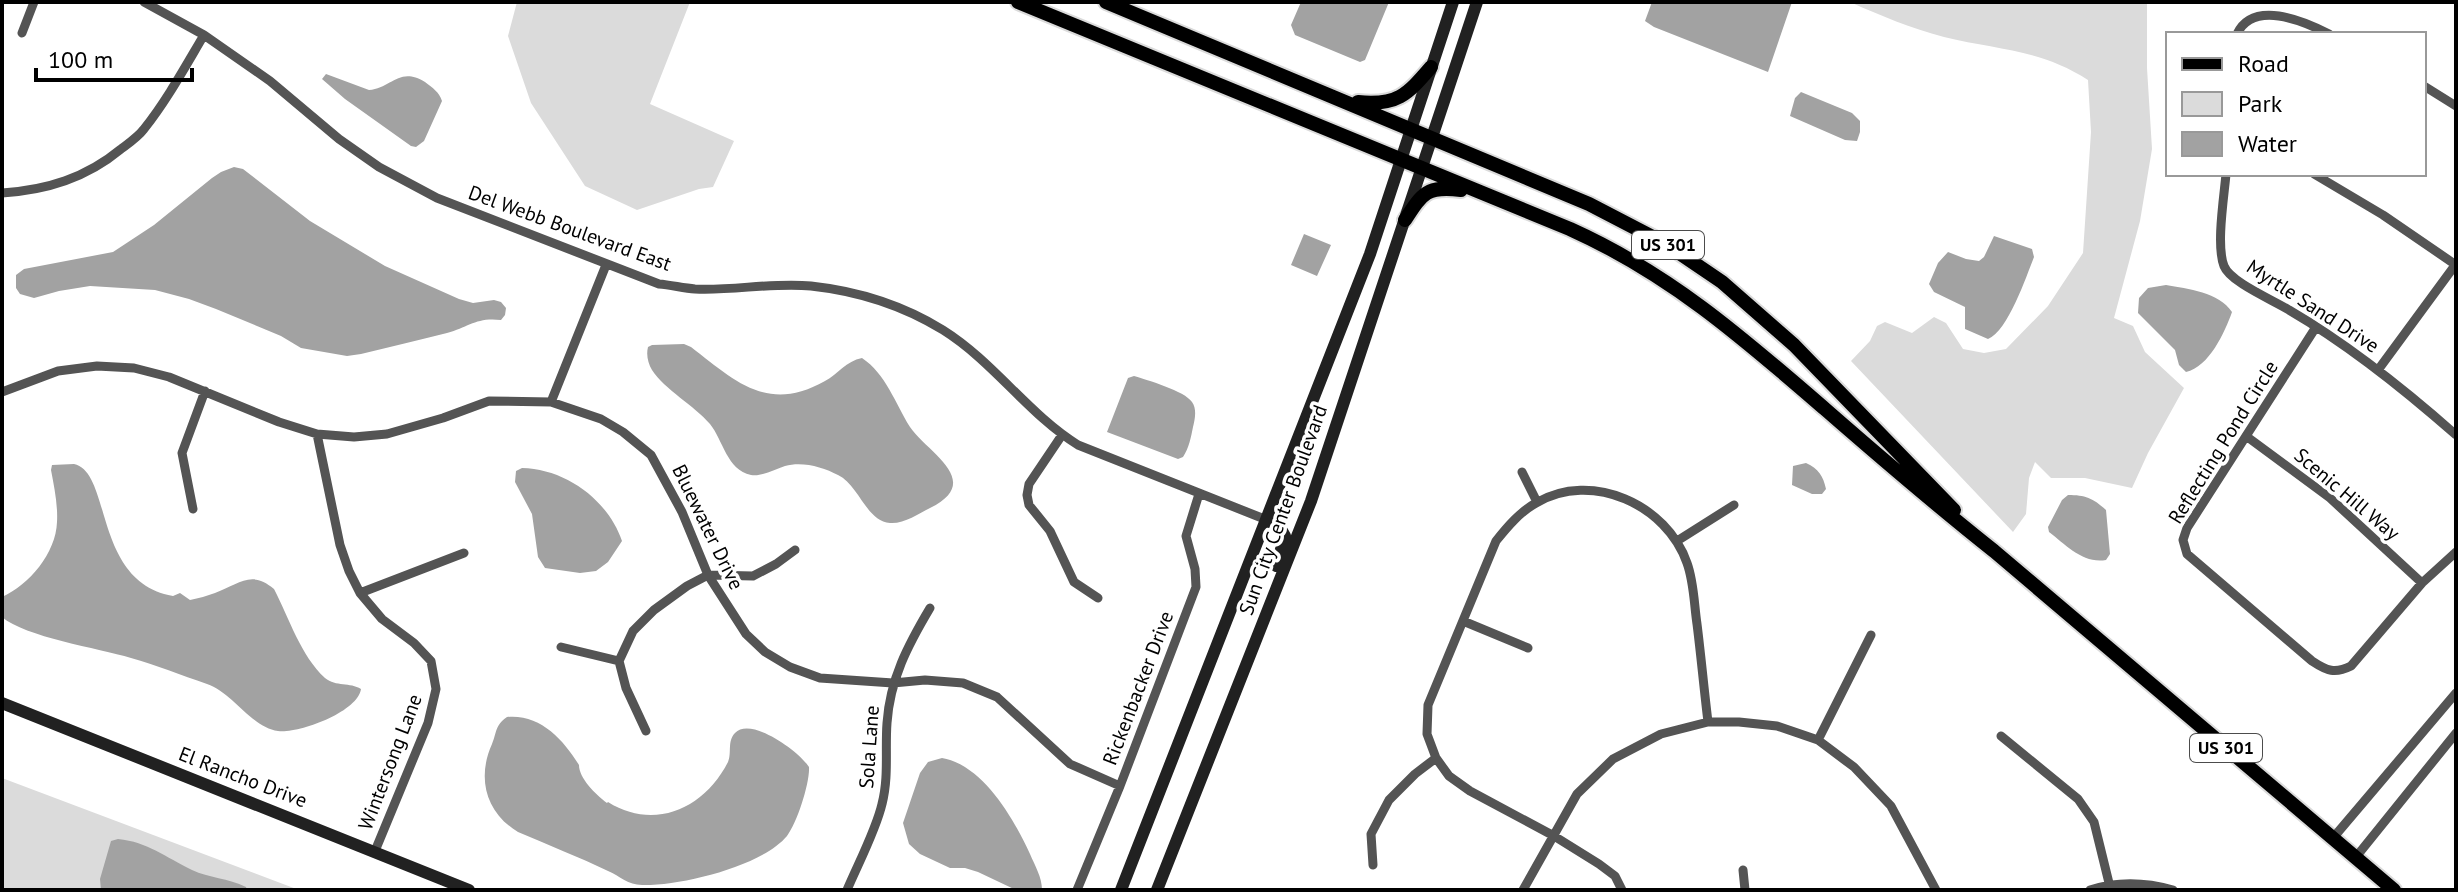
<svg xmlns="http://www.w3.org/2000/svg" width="2458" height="892" font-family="'PT Sans',sans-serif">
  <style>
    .green { fill: #dbdbdb }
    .water { fill: #a2a2a2 }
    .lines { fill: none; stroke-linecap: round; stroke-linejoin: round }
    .primary-casing { stroke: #dbdbdb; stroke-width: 18 }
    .street { stroke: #545454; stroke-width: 9 }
    .secondary { stroke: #212121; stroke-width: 12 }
    .primary { stroke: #000; stroke-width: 14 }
    .labels { text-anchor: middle; stroke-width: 7; stroke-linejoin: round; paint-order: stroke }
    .shield { fill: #fff; stroke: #4c4c4c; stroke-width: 2 }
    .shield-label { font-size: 18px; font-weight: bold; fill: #000 }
    .street-label { font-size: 20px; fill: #000; stroke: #fff }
  </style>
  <rect width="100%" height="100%" fill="#fff"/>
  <path class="green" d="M517,2H690L650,104L734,141L713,187L699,189L637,210L585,186L531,103L508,36Z
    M1850,2H2147V68L2152,149L2140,221L2114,318L2133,326L2145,352L2184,388L2148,453L2132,488L2085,478H2051L2035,462L2029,478L2026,514L2013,532L1851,361L1870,341L1877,326L1885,322L1912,333L1934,317L1946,323L1963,349L1984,353L2006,349L2048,306L2083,253L2091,132L2088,80C2040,49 1997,50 1944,37C1911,28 1881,16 1850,2Z
    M2,778L299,890H2Z"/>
  <path class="water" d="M1301,2H1389L1365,60L1360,62L1295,35L1291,25Z
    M1652,2H1792L1768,72L1654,27L1645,21Z
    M326,74L369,90C392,88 399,66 425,82C433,88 439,92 442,101L424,141L416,147L411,146L345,99L322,79Z
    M1801,92L1852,113L1860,121V132L1857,141L1845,140L1790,116L1795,98Z
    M234,167L243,169L310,221L385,266L459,299L473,303L494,300L501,302L506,308L505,315L501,320C476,317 469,327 447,333C419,340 390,347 361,354L347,356L301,348L281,336L216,309L189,299L155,290L90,286L59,291L34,298L20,294L16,288V275L24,269L113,252L154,225L212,178L221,172Z
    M1304,234L1331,245L1317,276L1291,265Z
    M1994,236L2032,249L2034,257C2026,277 2008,331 1988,339L1965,329V307L1934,292L1929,284L1938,263L1948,252L1966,259L1979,261L1984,257Z
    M2166,285C2188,289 2219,292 2232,312C2225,332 2209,367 2186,372L2179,365L2175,350L2138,313L2139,298L2148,288Z
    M684,344L691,347C734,380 767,414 825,381C838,374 846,361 862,358C886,374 895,403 910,427C929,454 984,481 930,508C918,514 904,524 890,523C866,521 859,485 838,475C823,467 802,461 785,466C775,469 762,477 751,475C727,470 723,440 710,424C695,406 664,389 652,370C648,363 646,355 648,347L652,345Z
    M1134,376C1147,380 1185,391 1192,402C1197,409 1195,419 1193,427C1191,437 1189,448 1183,457L1178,459L1107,432L1128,378Z
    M1806,463C1819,469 1823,476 1826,489L1822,494H1812L1792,485L1793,466Z
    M74,464C112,472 93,582 173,596L180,593L190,600C199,598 207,596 215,593C238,585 251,569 274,589C289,618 301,656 325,678C336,687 350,682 361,689C358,712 298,734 278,731C252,728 232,692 207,684C181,675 156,665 131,658C98,648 25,637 2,617V597C29,585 56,553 57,522C58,505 54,486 51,470L52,465Z
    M522,468C566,469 608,500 622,541L608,562L596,571L580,573L545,568L538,557L532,514L515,482L516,471Z
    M2068,495C2085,495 2093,498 2106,510L2110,554L2106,560C2083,564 2066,545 2049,532L2048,527L2062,500Z
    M507,717C540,714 563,739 579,765C579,778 595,794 607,803L608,802C654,831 704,809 728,762C732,753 727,741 735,733C751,716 800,752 809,767C810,783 797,823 787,836C761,867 679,886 642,885C628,885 620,876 608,871C579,857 548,845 518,832C485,812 477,777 492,744C497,732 495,725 507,717Z
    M942,758C983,765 1014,819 1030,854C1035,866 1042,877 1042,890H1016L978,872L965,868H950L920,854L909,844L903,823L920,773L928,762Z
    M118,839C148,842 165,857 192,870C209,878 228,878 246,887L247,890H101L100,879L111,841Z"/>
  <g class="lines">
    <g class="primary-casing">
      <path id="primary" d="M1018,2L1570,229C1670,274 1743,338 1825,409C1880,457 1936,505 1994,551L2394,890
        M1106,2L1589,204L1666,244L1722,282L1794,345L1954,510
        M1358,102C1397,106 1407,95 1431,67
        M1405,220C1423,192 1427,186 1461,190"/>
    </g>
    <path class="street" d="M144,2L204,35L270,81L339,139L379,167L437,198L659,284C671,285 683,288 695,289C733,291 773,282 811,286C857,291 904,306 943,330C994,362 1028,414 1078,445L1267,520
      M22,33L34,2
      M2237,34C2253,0 2302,20 2329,34
      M2424,86L2456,106
      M2226,174C2224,197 2216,246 2224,266C2230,282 2273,300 2289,310C2349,345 2404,389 2456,435
      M2314,174L2383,215L2456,265
      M2,193C47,190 86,178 121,149C129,143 138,137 144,129C167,100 185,67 204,35
      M2316,327L2187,528L2183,540L2187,554L2312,661C2327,671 2335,674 2351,666L2422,583L2456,552
      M2378,370L2456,264
      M2,392L58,371L97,366L134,368L169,377L279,422L317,434L354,437L387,434L443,418L489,401L551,402L601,419L623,432L651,455L682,512L708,575L746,634L765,652L790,667L820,678L893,683L925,680L963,683L997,697L1070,764L1120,786
      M551,402L606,265
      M317,434L340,545L349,571L360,593L382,619L414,643L431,661L436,689L428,723L375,851
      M1062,435L1029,484L1027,495L1029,505L1050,531L1074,582L1098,598
      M2246,436L2330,498L2422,583
      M1522,472L1537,502
      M193,509L182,453L205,391
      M1677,541L1734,505
      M360,593L464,553
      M1463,621L1528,648
      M561,647L619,661
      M646,731L626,688L619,661L633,631L654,610L687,586L708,575L753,576L776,564L795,550
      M2001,736L2078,799L2094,822L2109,883
      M1818,740L1871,635
      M2333,838L2456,693
      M2356,857L2456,733
      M1373,865L1371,834L1389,800L1415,774L1436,758
      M1743,870L1745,890
      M847,890C858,864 876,830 882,804C889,777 885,750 887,723C890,679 908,645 930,608
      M1077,890L1120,786L1196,587L1195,569L1186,536L1199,494
      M1523,890L1577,794L1613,759L1661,734L1708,722H1739L1777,726L1818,740L1854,767L1891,806L1936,890
      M1622,890L1615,876L1599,864L1554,836L1470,791L1449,776L1436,758L1427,734L1428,705L1496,541C1508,526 1520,512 1536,503C1592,470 1667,505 1687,563C1694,582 1694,604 1697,624C1701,656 1704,689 1708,722
      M2090,890C2118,881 2145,882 2173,890"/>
    <path class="secondary" d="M1267,520L1278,524L1285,536L1276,566
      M2,703L469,890
      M1121,890L1370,254L1453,2
      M1157,890L1311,501L1477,2"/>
    <use href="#primary" class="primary"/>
  </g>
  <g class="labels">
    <g class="shield">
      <rect x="1632" y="231" width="72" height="28" rx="6"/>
      <rect x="2190" y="734" width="72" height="28" rx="6"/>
    </g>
    <g class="shield-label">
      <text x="1668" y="251">US 301</text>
      <text x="2226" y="754">US 301</text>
    </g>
    <g class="street-label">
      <text transform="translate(570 228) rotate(20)" y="7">Del Webb Boulevard East</text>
      <text transform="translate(2313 306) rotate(33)" y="7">Myrtle Sand Drive</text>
      <text transform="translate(2223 442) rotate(-58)" y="7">Reflecting Pond Circle</text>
      <text transform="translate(2347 494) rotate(40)" y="7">Scenic Hill Way</text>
      <text transform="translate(1283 510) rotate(-70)" y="7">Sun City Center Boulevard</text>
      <text transform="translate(708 527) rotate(64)" y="7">Bluewater Drive</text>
      <text transform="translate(1138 688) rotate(-69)" y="7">Rickenbacker Drive</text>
      <text transform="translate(869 747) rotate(-86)" y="7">Sola Lane</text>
      <text transform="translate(390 762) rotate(-69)" y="7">Wintersong Lane</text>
      <text transform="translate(243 777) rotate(21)" y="7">El Rancho Drive</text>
    </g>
  </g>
  <rect width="2458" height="892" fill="none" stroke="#000000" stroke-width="8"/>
  <rect x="2166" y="32" width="260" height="144" fill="#ffffff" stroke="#999999" stroke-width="2"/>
  <rect x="2182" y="58" width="40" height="12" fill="#000000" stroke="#999999" stroke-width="2"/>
  <text x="2238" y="72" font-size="24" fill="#000000">Road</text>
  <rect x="2182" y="92" width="40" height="24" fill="#dbdbdb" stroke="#999999" stroke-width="2"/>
  <text x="2238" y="112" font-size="24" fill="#000000">Park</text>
  <rect x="2182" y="132" width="40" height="24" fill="#a2a2a2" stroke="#999999" stroke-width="2"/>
  <text x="2238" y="152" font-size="24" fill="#000000">Water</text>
  <path d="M36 68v12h156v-12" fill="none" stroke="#000000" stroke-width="4"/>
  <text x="48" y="68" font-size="24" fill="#000000" stroke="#ffffff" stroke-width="6" paint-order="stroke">100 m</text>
</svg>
